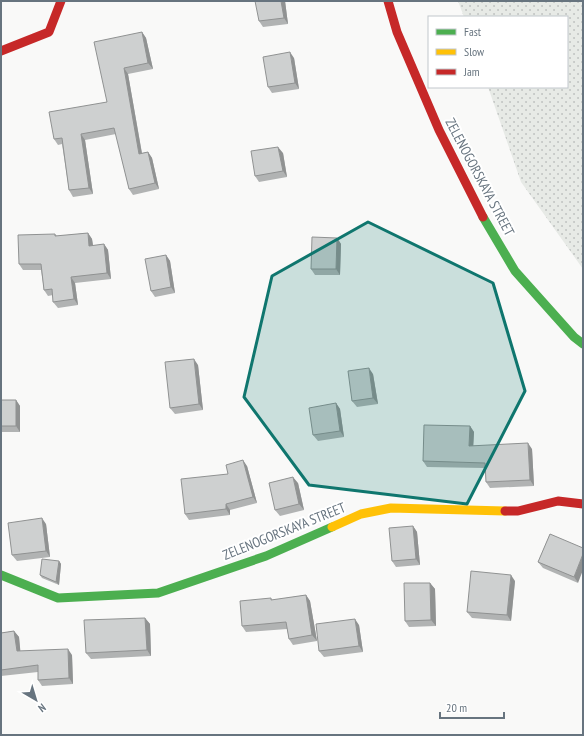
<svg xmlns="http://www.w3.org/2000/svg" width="584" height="736" font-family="'PT Sans Narrow',sans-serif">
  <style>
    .grass { fill: url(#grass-dots) }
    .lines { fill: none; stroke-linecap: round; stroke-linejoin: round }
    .fast { stroke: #4caf50; stroke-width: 9 }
    .slow { stroke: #ffc107; stroke-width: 9 }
    .jam { stroke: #c62828; stroke-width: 9 }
    .wall { fill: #b1b3b3 }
    .shaded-wall { fill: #909292 }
    .building { fill: #ced0d0; stroke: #909292 }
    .marked { fill: #0f766e; fill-opacity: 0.2; stroke: #0f766e; stroke-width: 3; stroke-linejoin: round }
    .labels { text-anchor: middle; stroke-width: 4; stroke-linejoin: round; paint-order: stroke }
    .street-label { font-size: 14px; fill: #67747f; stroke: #fff }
  </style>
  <defs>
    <pattern id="grass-dots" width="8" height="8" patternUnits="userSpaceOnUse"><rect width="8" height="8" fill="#e7eae6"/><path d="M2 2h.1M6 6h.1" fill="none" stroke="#bfc2c0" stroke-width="1.8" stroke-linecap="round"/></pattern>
  </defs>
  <rect width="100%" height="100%" fill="#f9f9f8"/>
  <path class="grass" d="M458,1H583V269L521,182L488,87H567V17H464Z"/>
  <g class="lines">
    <path class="fast" d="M483,217L515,271L574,337L583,344
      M1,575L58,598L158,593L266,556L332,527"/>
    <path class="slow" d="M332,527L361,514L391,508L505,511"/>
    <path class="jam" d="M388,1L397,32L439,130L483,217
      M1,51L49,32L61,1
      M505,511H518L558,501L583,504"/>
  </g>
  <path class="wall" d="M285,1L288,24L263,27L259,21Z
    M142,32L146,38L153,69L128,74L142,153L148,152L152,158L159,189L133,195L129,189L116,134L85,140L93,194L73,197L69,190L62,144L58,145L54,139L107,102Z
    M294,58L299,89L272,93L268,87Z
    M283,153L287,177L259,182L255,176Z
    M88,233L92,239L93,246L104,244L108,250L111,279L75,283L78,305L58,308L53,302V295L48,296L44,290L41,270H23L19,264L55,234L57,236Z
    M337,238L341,244L340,275H315L311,269Z
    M166,255L170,261L175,293L155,297L151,291Z
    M198,365L203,410L175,414L170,408Z
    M373,374L378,404L357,407L352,401Z
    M1,400H16L20,406V432H1Z
    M336,403L340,409L344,437L318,441L313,435Z
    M470,426L474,432L473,446L532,449L534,486L490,488L486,482L485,468L427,467L423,461Z
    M247,466L257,503L230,510V515L189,520L185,514L228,474Z
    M298,483L304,510L280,516L275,510Z
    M46,524L50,557L17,561L12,555Z
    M413,526L417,532L420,565L396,567L392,561Z
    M550,534L578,583L543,568L538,562Z
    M59,561L61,564L59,585L42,578L40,575Z
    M515,581L511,621L472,618L467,612Z
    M430,583L435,589L436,626L409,627L405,621Z
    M306,595L310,601L317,641L293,645L289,639L287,629L246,632L242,626L271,598L272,600Z
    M145,618L150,624L151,656L91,659L86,653Z
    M359,625L363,652L324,657L319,651Z
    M14,631L19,637L20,651L72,655L73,684L42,686L38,680V672L1,676V633Z"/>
  <path class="shaded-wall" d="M281,1H285L288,24L284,18Z
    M142,32L146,38L153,69L148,63Z
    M290,52L294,58L299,89L295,83Z
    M124,68L128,74L143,160L139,154Z
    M81,134L85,140L93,194L89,188Z
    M278,147L283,153L287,177L283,171Z
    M148,152L152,158L159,189L155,183Z
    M88,233L92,239L94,252L89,246Z
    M337,238L341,244L340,275L336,269Z
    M104,244L108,250L111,279L107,273Z
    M166,255L170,261L175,293L171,287Z
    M71,277L75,283L78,305L74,299Z
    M194,359L198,365L203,410L199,404Z
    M369,368L373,374L378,404L373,398Z
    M16,400L20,406V432L16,426Z
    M336,403L340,409L344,437L340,431Z
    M470,426L474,432L473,452L469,446Z
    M528,443L532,449L534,486L530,480Z
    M243,460L247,466L257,503L253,497Z
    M293,477L298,483L304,510L299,504Z
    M226,504L230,510V515L226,509Z
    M42,518L46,524L50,557L46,551Z
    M413,526L417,532L420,565L416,559Z
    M583,554V570L578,583L574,577Z
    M59,561L61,564L59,585L56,582Z
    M511,575L515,581L511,621L507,615Z
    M430,583L435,589L436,626L431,620Z
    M306,595L310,601L317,641L312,635Z
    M145,618L150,624L151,656L147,650Z
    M355,619L359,625L363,652L359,646Z
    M14,631L19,637L21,657L17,651Z
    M68,649L72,655L73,684L69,678Z"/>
  <path class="building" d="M255,1H281L284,18L259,21Z
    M142,32L148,63L124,68L139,154L148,152L155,183L129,189L114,128L81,134L89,188L69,190L62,138L54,139L49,112L107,102L94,42Z
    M290,52L295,83L268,87L263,57Z
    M278,147L283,171L255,176L251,151Z
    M88,233L89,246L104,244L107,273L71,277L74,299L53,302L52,289L44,290L41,264H19L18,235L55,234V236Z
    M312,237L337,238L336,269H311Z
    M166,255L171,287L151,291L145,259Z
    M194,359L199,404L170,408L165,362Z
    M369,368L373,398L352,401L348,371Z
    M1,400H16V426H1Z
    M336,403L340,431L313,435L309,408Z
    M424,425L470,426L469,446L528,443L530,480L486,482L485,463L423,461Z
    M243,460L253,497L226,504V509L185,514L181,479L228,474L226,465Z
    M293,477L299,504L275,510L269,483Z
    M42,518L46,551L12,555L8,523Z
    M413,526L416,559L392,561L389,528Z
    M550,534L583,548V554L574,577L538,562Z
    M42,559L59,561L56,582L40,575Z
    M471,571L511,575L507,615L467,612Z
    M404,583H430L431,620L405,621Z
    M306,595L312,635L289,639L286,622L242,626L240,601L271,598V600Z
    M145,618L147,650L86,653L84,620Z
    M355,619L359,646L319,651L316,624Z
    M14,631L17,651L68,649L69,678L38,680V665L1,670V633Z"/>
  <path class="marked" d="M368,222L493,283L525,391L467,504L309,485L244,397L272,276Z"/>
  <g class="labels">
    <g class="street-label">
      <text transform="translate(480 177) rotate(62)" y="5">ZELENOGORSKAYA STREET</text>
      <text transform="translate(284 531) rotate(-22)" y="5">ZELENOGORSKAYA STREET</text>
    </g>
  </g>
  <rect width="584" height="736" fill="none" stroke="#67747f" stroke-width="4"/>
  <rect x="428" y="16" width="140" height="72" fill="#ffffff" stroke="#c2c7cc"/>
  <rect x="436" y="29" width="20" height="6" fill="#4caf50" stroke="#c2c7cc"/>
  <text x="464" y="36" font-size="12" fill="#67747f">Fast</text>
  <rect x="436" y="49" width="20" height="6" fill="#ffc107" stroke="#c2c7cc"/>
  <text x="464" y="56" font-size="12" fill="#67747f">Slow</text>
  <rect x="436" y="69" width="20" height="6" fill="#c62828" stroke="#c2c7cc"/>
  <text x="464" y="76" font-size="12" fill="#67747f">Jam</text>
  <g transform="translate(36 700) rotate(142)" stroke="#ffffff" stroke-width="3" paint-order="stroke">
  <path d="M0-3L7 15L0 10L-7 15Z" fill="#67747f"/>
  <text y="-6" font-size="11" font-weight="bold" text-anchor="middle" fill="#67747f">N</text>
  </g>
  <path d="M440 712v6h64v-6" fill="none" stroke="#67747f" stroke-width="2"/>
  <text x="446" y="712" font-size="12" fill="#67747f" stroke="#ffffff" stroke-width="3" paint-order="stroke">20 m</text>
</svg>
